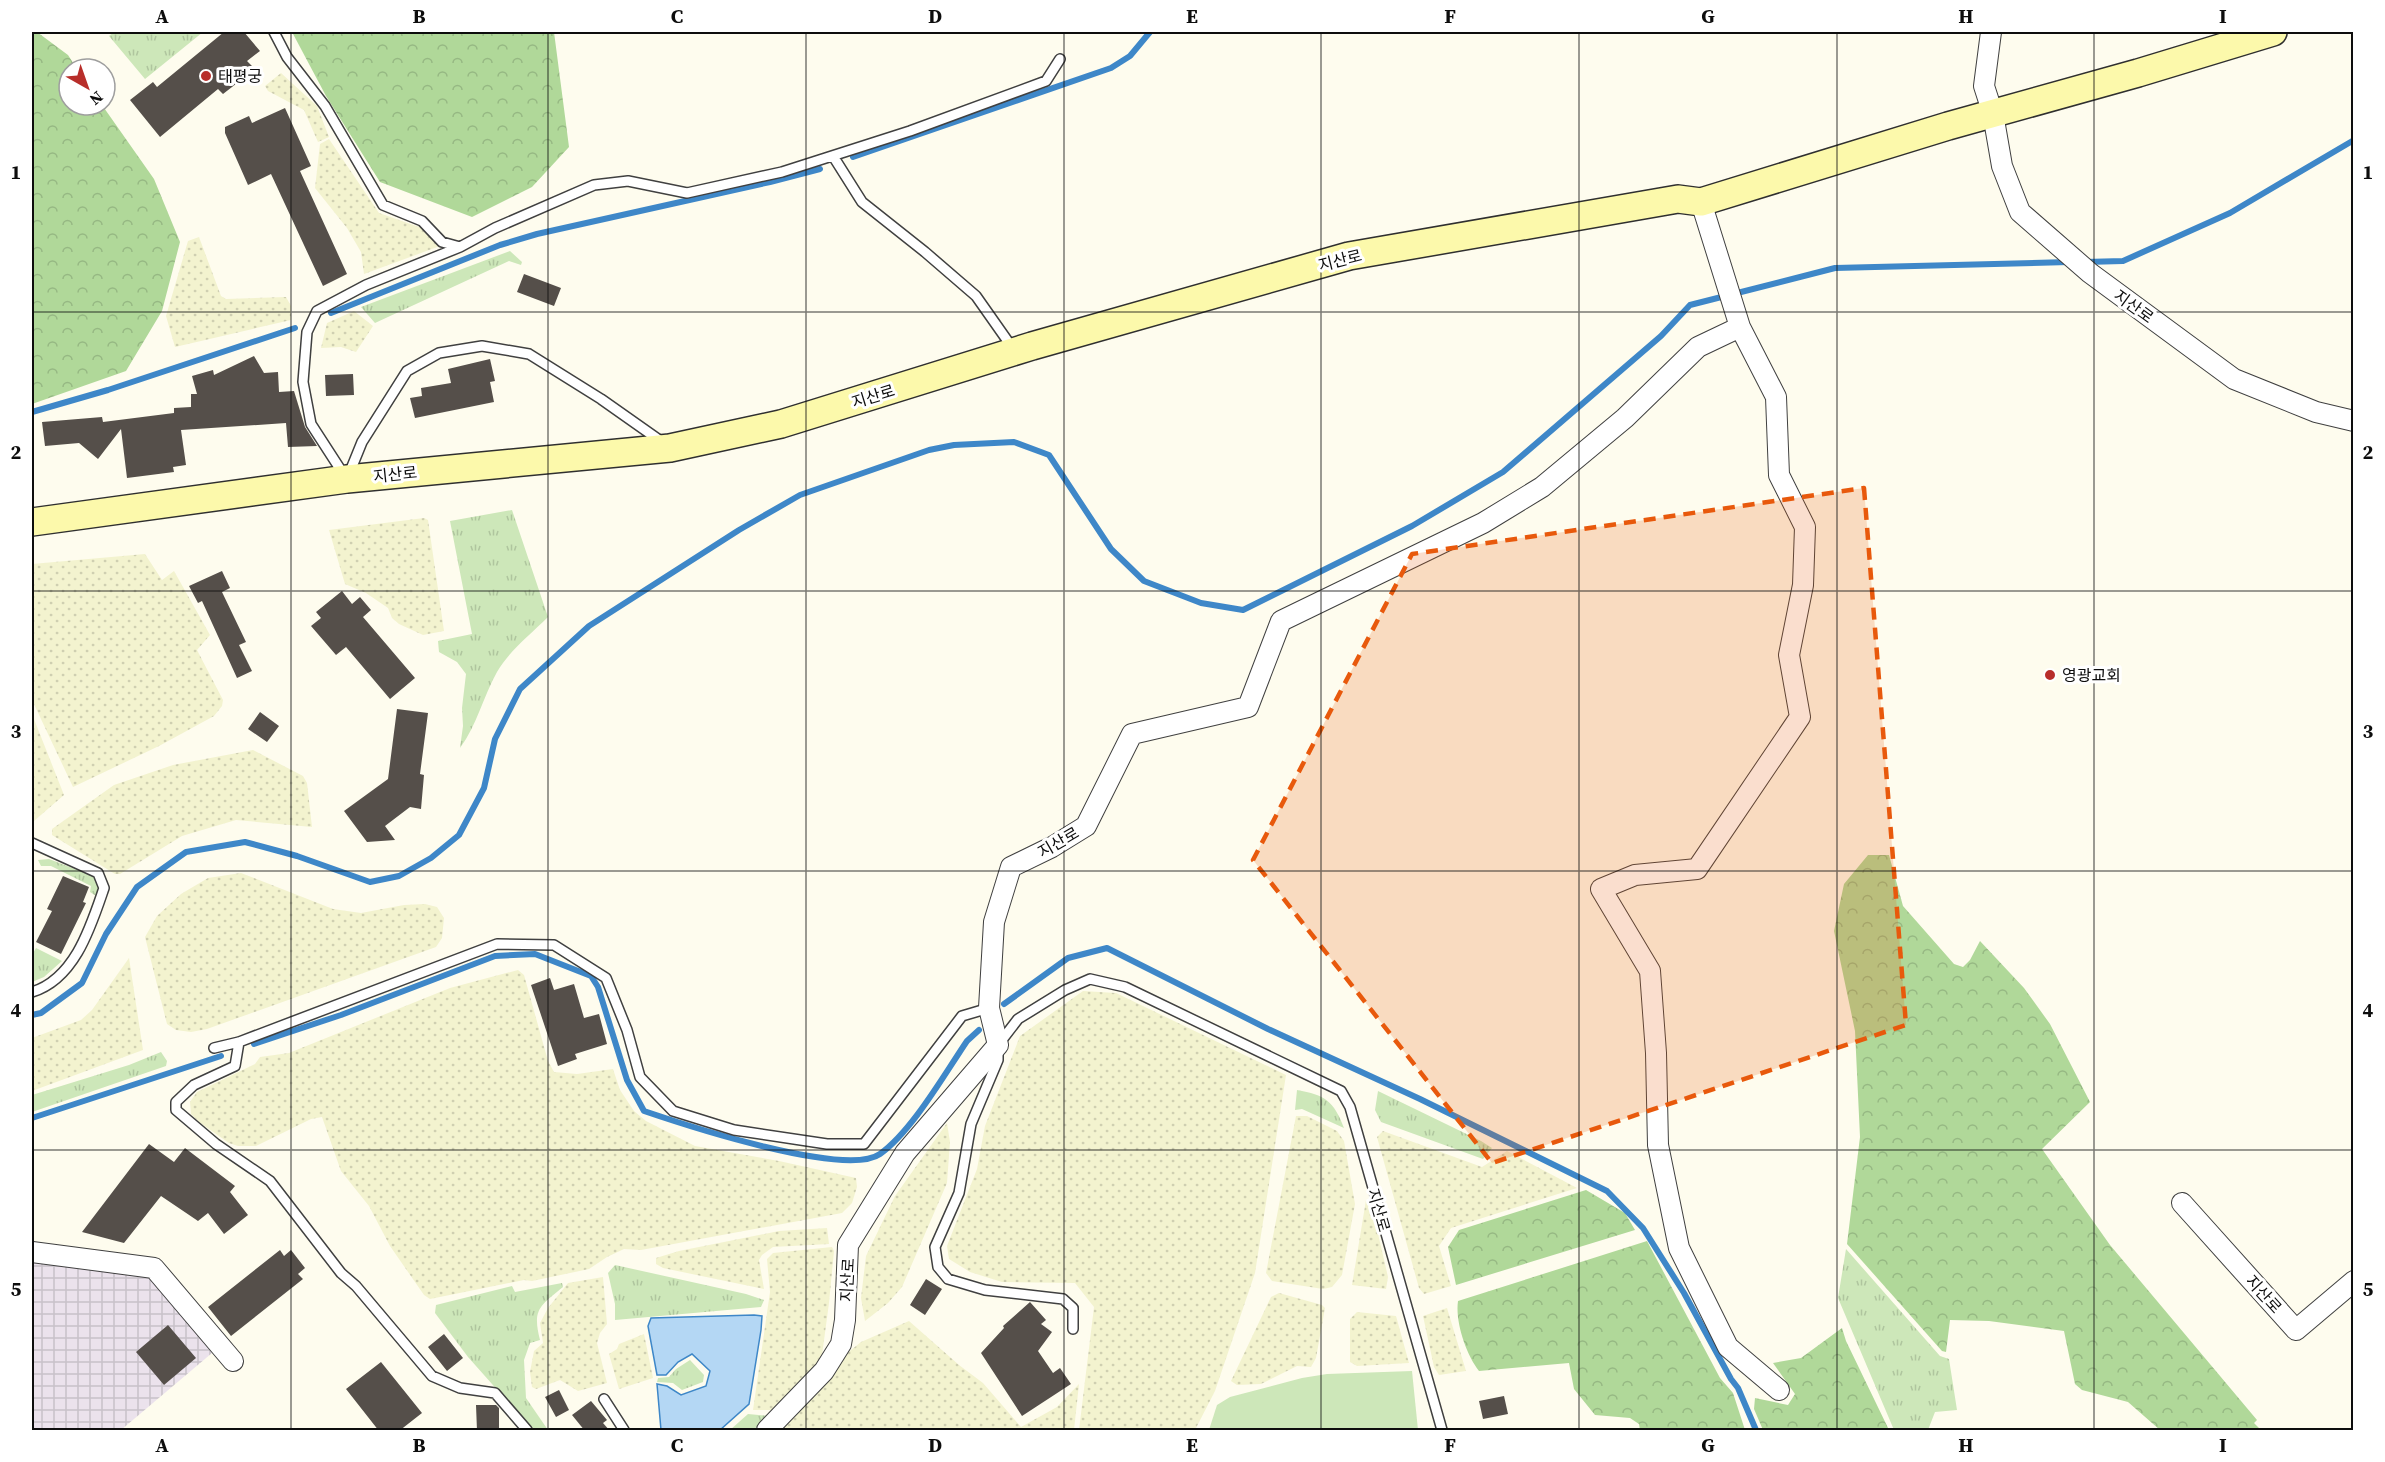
<svg xmlns="http://www.w3.org/2000/svg" width="2385" height="1462" font-family="'Source Serif 4','Noto Sans KR',serif">
  <style>
    .industrial { fill: url(#industrial-grid) }
    .farmland { fill: url(#farmland-dots) }
    .grass { fill: url(#grass-tufts) }
    .forest { fill: url(#forest-crowns) }
    .garden { fill: #cde7b9 }
    .water { fill: #b4d7f4; stroke: #3e87c8; stroke-width: 1.5 }
    .lines { fill: none; stroke-linecap: round; stroke-linejoin: round }
    .stream { stroke: #3e87c8; stroke-width: 6 }
    .building { fill: #554f4a }
    .lane-casing { stroke: #404040; stroke-width: 12 }
    .street-casing { stroke: #404040; stroke-width: 22 }
    .secondary-casing { stroke: #2f2f2f; stroke-width: 30 }
    .lane { stroke: #fff; stroke-width: 9 }
    .street { stroke: #fff; stroke-width: 20 }
    .secondary { stroke: #fcf9ab; stroke-width: 27 }
    .marked { fill: #e8590c; fill-opacity: 0.2; stroke: #e8590c; stroke-width: 4.5; stroke-dasharray: 12 8; stroke-linejoin: round }
    .grid { fill: none; stroke: #0d0d0d; stroke-width: 1.5; stroke-opacity: 0.55 }
    .poi-dot { fill: #b82e2a; stroke: #fff; stroke-width: 2 }
    .labels { text-anchor: middle; stroke-width: 6; stroke-linejoin: round; paint-order: stroke }
    .poi-label { font-size: 16px; fill: #0d0d0d; stroke: #fff; text-anchor: start }
    .street-label { font-size: 16px; fill: #0d0d0d; stroke: #fff }
    .neatline { fill: none; stroke: #0d0d0d; stroke-width: 2 }
    .grid-label { font-size: 20px; text-anchor: middle; font-weight: bold; fill: #0d0d0d }
  </style>
  <defs>
    <pattern id="industrial-grid" width="8" height="8" patternUnits="userSpaceOnUse" patternTransform="scale(1.5)"><rect width="8" height="8" fill="#ebe2ec"/><path d="M0 4h8M4 0v8" fill="none" stroke="#c8c1c9"/></pattern>
    <pattern id="farmland-dots" width="8" height="8" patternUnits="userSpaceOnUse" patternTransform="scale(1.5)"><rect width="8" height="8" fill="#f3f3cf"/><path d="M2 2h.1M6 6h.1" fill="none" stroke="#cfcfb1" stroke-width="1.8" stroke-linecap="round"/></pattern>
    <pattern id="grass-tufts" width="24" height="20" patternUnits="userSpaceOnUse" patternTransform="scale(1.5)"><rect width="24" height="20" fill="#cde7b9"/><path d="M3 7l-1-3M5 7V3M7 7l1-3M15 17l-1-3M17 17v-4M19 17l1-3" fill="none" stroke="#afc59e"/></pattern>
    <pattern id="forest-crowns" width="20" height="18" patternUnits="userSpaceOnUse" patternTransform="scale(1.5)"><rect width="20" height="18" fill="#b0d899"/><path d="M2 6a3 3 0 1 1 6 0M12 15a3 3 0 1 1 6 0" fill="none" stroke="#96b883"/></pattern>
  </defs>
  <rect width="100%" height="100%" fill="#fefcee"/>
  <path class="industrial" d="M32,1262L151,1274L212,1353L121,1430H32Z"/>
  <path class="farmland" d="M281,73L317,106L329,137L318,142L304,110L268,91L265,86Z
    M329,139L379,213L422,228L440,246L364,274L361,252L347,228L315,188L320,144Z
    M199,237L221,296L226,299L286,297L291,306V320L175,347L166,316L188,241Z
    M354,311L373,326L356,352L341,347L321,348L327,323Z
    M424,518L428,520L444,631L423,635L399,624L392,618L388,608L366,593L345,584L329,530Z
    M145,554L162,580L174,571L210,635L197,650L223,700L222,706L214,716L159,746L73,787L32,700V564Z
    M32,714L64,795L34,821H32Z
    M253,750L303,776L307,783L312,827L236,820L182,836L120,874H115L52,835V829L114,785L173,765Z
    M241,873L333,909L361,913L404,905L425,904L437,907L444,918L442,938L436,947L207,1029L191,1032L176,1030L167,1024L145,937L157,916L181,894L208,878Z
    M129,958L143,1050L32,1091V1038L81,1020L92,1010Z
    M518,970L524,975L548,1061L554,1072L577,1074L613,1069L620,1090L634,1111L646,1121L695,1146L779,1161L856,1178L857,1187L852,1203L842,1213L641,1250L624,1249L607,1257L589,1269L532,1281L524,1280L430,1299L424,1295L390,1246L369,1206L341,1171L322,1117L311,1119L256,1146H238L229,1143L199,1122L191,1114L190,1102L197,1092L255,1064L260,1057L289,1053L450,988Z
    M1083,991L1116,993L1286,1075L1255,1273L1215,1391L1195,1430H1079L1094,1307L1075,1283L1002,1282L970,1272L949,1259L947,1246L977,1169L985,1126L1020,1036Z
    M1296,1116H1307L1337,1131L1344,1141L1355,1204L1342,1275L1332,1287L1323,1289L1272,1281L1266,1273Z
    M947,1123L950,1142L947,1183L902,1287L888,1303L865,1321L861,1298L866,1256L895,1196Z
    M1383,1131L1482,1167L1507,1151L1577,1188L1451,1228L1439,1246L1451,1286L1424,1294L1419,1288L1377,1137Z
    M1366,1200L1373,1212L1388,1277L1386,1289L1352,1285Z
    M827,1228L829,1244L773,1247L762,1255L759,1260L764,1289L663,1268L656,1264V1258L679,1251L779,1231Z
    M832,1247L834,1251L829,1303L820,1370L776,1410H753L770,1292L767,1259L773,1253Z
    M603,1277L607,1324L600,1333L597,1343L607,1383L578,1391L560,1380L536,1389L532,1387L530,1372L534,1351L543,1343L540,1323L548,1308L568,1283Z
    M1279,1293L1322,1305L1325,1308L1316,1358L1311,1367L1297,1366L1261,1384L1237,1385L1231,1381L1271,1297Z
    M1447,1308L1466,1371L1439,1375L1434,1367L1423,1316Z
    M1357,1312L1396,1316L1409,1363L1357,1366L1350,1362V1319Z
    M909,1321L959,1365L983,1383L1021,1427L1057,1407L1079,1384L1074,1430H779L846,1354L861,1342Z
    M644,1334L653,1378L619,1389L609,1354L617,1349L619,1344Z"/>
  <path class="grass" d="M114,32H203L145,79L109,36Z
    M510,251L522,262L521,265L509,261L375,323L361,307Z
    M512,510L548,617C530,635 510,650 497,672C483,697 477,725 460,748L463,726L462,708L466,674L457,662L439,652L438,641L472,634L450,521Z
    M49,859L93,876L100,889L96,896L90,892L91,886L51,866H41L38,860Z
    M36,948L62,961L44,977L32,982V955Z
    M161,1052L167,1061L166,1066L32,1112V1095L129,1065Z
    M1297,1090C1325,1095 1334,1101 1344,1128L1302,1109L1295,1110Z
    M1378,1091L1481,1141L1492,1148L1483,1159L1381,1122L1375,1110Z
    M1846,1249L1940,1356L1949,1359L1957,1410L1935,1412L1928,1430H1894L1838,1298Z
    M615,1265L746,1294L764,1300L761,1307L615,1320V1304L608,1273Z
    M562,1283L563,1287C540,1306 532,1309 540,1340L530,1343L524,1360L526,1398L548,1430H533L468,1357L435,1313L436,1305L512,1286L515,1292Z
    M690,1360L704,1375L703,1382L682,1390L673,1383L657,1382L658,1378L669,1377L676,1369Z
    M748,1414L771,1416L753,1430H730Z"/>
  <path class="forest" d="M32,32H37L68,55L77,69H69V105H102L154,179L180,242L162,311L126,371L32,404Z
    M292,32H554L569,147L532,187L472,217L380,182L326,96Z
    M1868,855H1889L1903,906L1954,964L1963,967L1970,960L1980,941L2024,988L2050,1024L2090,1102L2042,1149L2110,1245L2257,1420L2254,1423L2261,1430H2160L2128,1402L2082,1390L2075,1384L2064,1331L1989,1321L1950,1320L1946,1352L1942,1351L1847,1244L1860,1137L1855,1031L1834,931L1844,884Z
    M1586,1190L1625,1213L1635,1230L1456,1285L1448,1247L1459,1230Z
    M1647,1241L1720,1378L1733,1393L1745,1430H1640L1639,1424L1630,1418L1595,1415L1574,1389L1569,1363L1479,1371C1466,1354 1455,1322 1458,1301Z
    M1842,1328L1846,1341L1889,1430H1763L1754,1409L1755,1398L1788,1405L1795,1394L1773,1363L1801,1358Z"/>
  <path class="garden" d="M1412,1371L1418,1430H1209L1217,1405L1230,1397L1302,1378L1327,1374Z"/>
  <path class="water" d="M754,1315L762,1316L761,1330L749,1404L720,1430H661L657,1384L667,1386L681,1395L706,1386L710,1371L692,1354L678,1362L666,1375H657L648,1326L651,1318Z"/>
  <g class="lines">
    <path class="stream" d="M853,157L1111,68L1130,56L1150,32
      M2085,262L2123,261L2230,213L2354,140
      M331,313L500,245L537,234L770,182L820,169
      M32,412L108,390L295,328
      M1004,1004L1068,958L1107,948L1268,1029L1420,1099L1607,1191L1643,1228L1684,1293L1731,1379L1738,1388L1756,1430
      M32,1015L41,1013L82,983L106,934L137,887L186,852L245,842L297,856L370,882L399,876L431,858L459,835L484,788L495,739L520,689L589,626L739,530L800,495L929,450L954,445L1014,442L1049,455L1111,549L1144,581L1201,603L1243,610L1412,526L1503,472L1661,336L1690,305L1835,268L2069,262
      M254,1044L341,1015L495,956L535,954L591,976L598,987L627,1080L644,1111C685,1125 846,1178 880,1154C912,1131 944,1075 967,1041L979,1030
      M32,1118L221,1056"/>
  </g>
  <path class="building" d="M224,32H244L260,51L247,61L252,66L238,77L241,80L223,94L218,89L160,137L130,100L153,82L157,87Z
    M285,108L311,166L300,171L347,274L323,286L271,174L248,185L225,133V127L249,116L252,123Z
    M524,274L561,288L554,306L517,292Z
    M254,356L264,373L278,372L279,392L294,391L305,427L317,446L288,447L286,423L181,430L186,465L173,467L174,472L127,478L121,429L98,459L79,443L45,446L42,422L102,417L103,422L174,413V408L191,407V394H197L192,376L213,370L214,375Z
    M490,359L495,381L490,382L494,402L415,418L410,398L422,396L421,388L451,383L448,369Z
    M353,374L354,395L326,396L325,375Z
    M222,571L230,588L222,592L246,642L239,645L252,671L237,678L202,601L198,603L189,586Z
    M342,591L352,604L360,597L371,610L363,617L415,678L390,699L346,647L336,655L311,626L321,618L316,612Z
    M397,709L428,713L420,774L424,775L421,809L410,807L385,826L395,840L367,842L344,811L388,779Z
    M260,712L279,726L267,742L248,729Z
    M63,876L89,887L83,902L86,903L61,954L36,942L52,911L47,909Z
    M550,978L554,990L574,984L584,1018L599,1014L607,1044L575,1054L577,1059L558,1066L531,985Z
    M149,1144L174,1162L185,1148L235,1186L230,1192L248,1215L224,1234L208,1213L198,1221L161,1196L124,1243L82,1232Z
    M280,1250L284,1256L291,1250L305,1268L298,1274L303,1279L231,1336L208,1307Z
    M926,1279L942,1289L925,1315L910,1305Z
    M1030,1302L1046,1320L1041,1324L1052,1332L1038,1351L1053,1373L1060,1368L1071,1384L1022,1416L981,1353L1004,1328L1003,1326Z
    M168,1325L196,1358L164,1385L136,1352Z
    M444,1334L463,1358L447,1371L428,1347Z
    M381,1362L422,1413L399,1431H379L346,1389Z
    M559,1390L569,1410L556,1417L545,1397Z
    M1504,1396L1508,1414L1483,1419L1479,1401Z
    M591,1401L607,1420L603,1423L610,1431H585L572,1415Z
    M476,1405H496L499,1408V1431H477Z"/>
  <g class="lines">
    <g class="lane-casing">
      <path id="lane" d="M274,32L287,57L325,106L383,205L422,221L442,242L460,247L495,228L594,185L628,181L687,193L782,172L910,131L1046,81L1060,59
        M833,156L862,202L925,252L976,296L1014,350
        M349,474L362,442L407,371L439,353L482,346L529,354L601,399L662,442
        M344,475L311,424L303,382L307,332L317,311L366,285L460,247
        M32,843L98,873L104,888C91,926 75,979 32,992
        M239,1042L235,1066L194,1085L176,1102V1110L216,1144L270,1181L341,1273L356,1286L432,1376L460,1388L495,1393L527,1430
        M214,1048L239,1042L497,944L554,945L606,978L627,1030L640,1077L673,1111L734,1130L827,1144H864L962,1016L989,1008
        M1073,1329V1308L1063,1299L985,1290L948,1279L938,1267L935,1247L959,1193L971,1124L998,1060V1045L1018,1019L1065,990L1090,979L1125,987L1341,1091L1350,1107L1442,1430
        M604,1399L624,1430"/>
    </g>
    <g class="street-casing">
      <path id="street" d="M1991,32L1984,86L1993,114L2002,166L2020,212L2090,273L2234,379L2316,412L2354,421
        M1740,327L1776,397L1779,475L1805,527L1803,585L1789,655L1800,717L1697,869L1635,875L1601,889L1650,971L1656,1053L1658,1145L1679,1248L1728,1347L1779,1390
        M2182,1203L2296,1330L2354,1281
        M32,1252L154,1268L233,1361
        M767,1430L824,1371L841,1344L845,1320L848,1245L905,1153L998,1045L989,1008L994,922L1011,867L1052,847L1086,826L1132,734L1248,707L1281,621L1483,523L1542,487L1625,418L1698,347L1740,327L1701,202"/>
    </g>
    <g class="secondary-casing">
      <path id="secondary" d="M32,522L347,479L670,448L781,424L1032,346L1349,256L1678,199L1701,202L1948,126L2138,73L2273,32"/>
    </g>
    <use href="#lane" class="lane"/>
    <use href="#street" class="street"/>
    <use href="#secondary" class="secondary"/>
  </g>
  <path class="marked" d="M1864,488L1906,1025L1492,1163L1253,860L1412,554Z"/>
  <path class="grid" d="M291,32V1430M548,32V1430M806,32V1430M1064,32V1430M1321,32V1430M1579,32V1430M1837,32V1430M2094,32V1430M32,312H2354M32,591H2354M32,871H2354M32,1150H2354"/>
  <g class="poi-dot">
    <circle cx="206" cy="76" r="6"/>
    <circle cx="2050" cy="675" r="6"/>
  </g>
  <g class="labels">
    <g class="poi-label">
      <text x="218" y="82">태평궁</text>
      <text x="2062" y="681">영광교회</text>
    </g>
    <g class="street-label">
      <text transform="translate(1340 260) rotate(-14)" y="6">지산로</text>
      <text transform="translate(2134 306) rotate(36)" y="6">지산로</text>
      <text transform="translate(873 396) rotate(-17)" y="6">지산로</text>
      <text transform="translate(395 474) rotate(-6)" y="6">지산로</text>
      <text transform="translate(1058 842) rotate(-30)" y="6">지산로</text>
      <text transform="translate(1379 1210) rotate(74)" y="6">지산로</text>
      <text transform="translate(847 1280) rotate(-87)" y="6">지산로</text>
      <text transform="translate(2264 1294) rotate(48)" y="6">지산로</text>
    </g>
  </g>
  <rect width="2385" height="1462" fill="none" stroke="#ffffff" stroke-width="66"/>
  <g transform="translate(87 87) rotate(140)"><circle r="28" fill="#ffffff" stroke="#9e9e9e" stroke-width="1.5"/>
  <path d="M0-4.5L10 22L0 15L-10 22Z" fill="#b82e2a"/>
  <text y="-9" font-size="16" font-weight="bold" text-anchor="middle" fill="#0d0d0d">N</text>
  </g>
  <rect x="33" y="33" width="2319" height="1396" class="neatline"/>
  <g class="grid-label">
    <text x="162" y="23">A</text>
    <text x="419" y="23">B</text>
    <text x="677" y="23">C</text>
    <text x="935" y="23">D</text>
    <text x="1192" y="23">E</text>
    <text x="1450" y="23">F</text>
    <text x="1708" y="23">G</text>
    <text x="1966" y="23">H</text>
    <text x="2223" y="23">I</text>
    <text x="16" y="179">1</text>
    <text x="2368" y="179">1</text>
    <text x="16" y="459">2</text>
    <text x="2368" y="459">2</text>
    <text x="16" y="738">3</text>
    <text x="2368" y="738">3</text>
    <text x="16" y="1017">4</text>
    <text x="2368" y="1017">4</text>
    <text x="16" y="1296">5</text>
    <text x="2368" y="1296">5</text>
    <text x="162" y="1452">A</text>
    <text x="419" y="1452">B</text>
    <text x="677" y="1452">C</text>
    <text x="935" y="1452">D</text>
    <text x="1192" y="1452">E</text>
    <text x="1450" y="1452">F</text>
    <text x="1708" y="1452">G</text>
    <text x="1966" y="1452">H</text>
    <text x="2223" y="1452">I</text>
  </g>
</svg>
